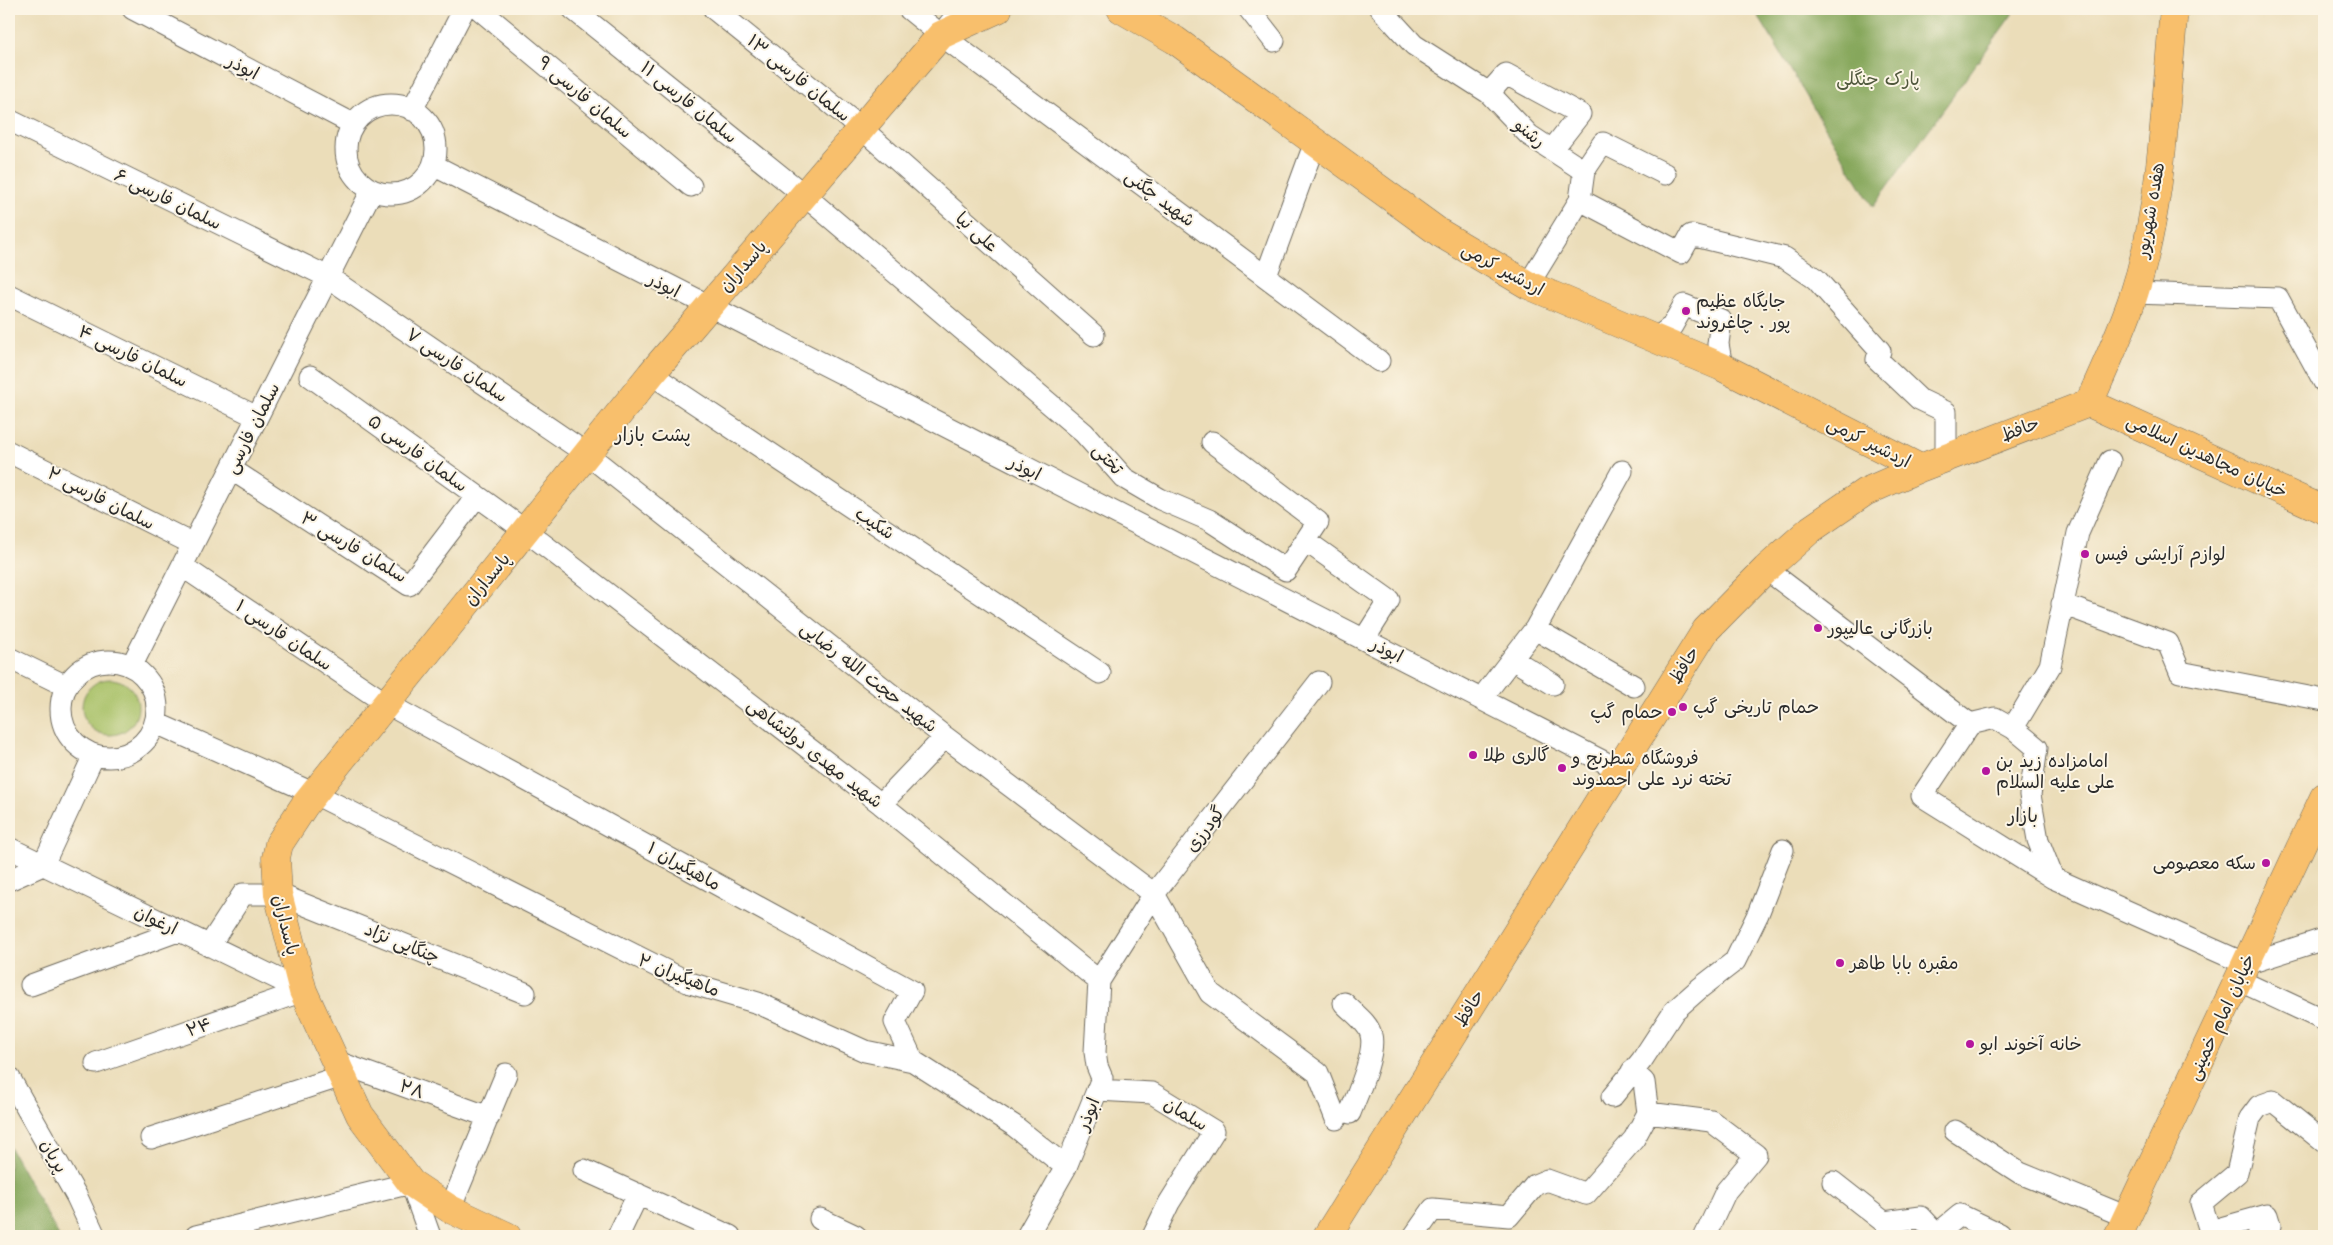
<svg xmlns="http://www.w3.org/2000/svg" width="2333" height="1245" font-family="'Shantell Sans','Playpen Sans Arabic',sans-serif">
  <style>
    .green { fill: #a8c167; stroke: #6a7649 }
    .forest { fill: #86a75c; stroke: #586944 }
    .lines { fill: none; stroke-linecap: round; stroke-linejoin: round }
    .minor-casing { stroke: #6e695d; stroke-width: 23 }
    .major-casing { stroke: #6e695d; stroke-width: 29 }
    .minor { stroke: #fff; stroke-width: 21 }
    .major { stroke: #f8bf6c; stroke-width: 28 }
    .poi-dot { fill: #b5179e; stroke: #fcf5e5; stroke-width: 2 }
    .labels { text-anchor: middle; stroke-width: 4; stroke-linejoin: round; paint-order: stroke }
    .street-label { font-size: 18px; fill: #2b2b2b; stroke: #fcf5e5 }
    .park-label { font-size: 18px; fill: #50583d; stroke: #fcf5e5 }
    .poi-label { font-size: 18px; fill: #2b2b2b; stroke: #fcf5e5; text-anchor: start }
    .neighbourhood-label { font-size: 19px; fill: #2b2b2b; stroke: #fcf5e5 }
  </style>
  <rect width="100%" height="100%" fill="#fcf5e5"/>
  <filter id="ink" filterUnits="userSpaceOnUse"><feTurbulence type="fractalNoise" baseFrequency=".02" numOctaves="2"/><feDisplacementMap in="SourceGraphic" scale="10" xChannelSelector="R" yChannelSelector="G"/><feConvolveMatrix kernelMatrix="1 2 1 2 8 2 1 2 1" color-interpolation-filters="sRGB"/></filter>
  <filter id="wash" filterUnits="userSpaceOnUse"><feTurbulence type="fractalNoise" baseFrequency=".0096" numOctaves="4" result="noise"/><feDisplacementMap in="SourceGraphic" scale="20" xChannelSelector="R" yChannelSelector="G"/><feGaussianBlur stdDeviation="1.12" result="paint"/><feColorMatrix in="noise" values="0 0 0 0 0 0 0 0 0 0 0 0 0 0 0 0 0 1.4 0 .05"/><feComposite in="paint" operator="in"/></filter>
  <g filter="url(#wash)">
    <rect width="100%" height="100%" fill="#ebddb9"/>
    <path class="green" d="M82 707a28 28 0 1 1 56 0a28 28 0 1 1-56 0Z"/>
    <path class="forest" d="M1754,9H2016L1873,207Z
      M9,1146L59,1236H9Z"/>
  </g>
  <g filter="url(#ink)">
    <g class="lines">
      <g class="minor-casing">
        <path id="minor" d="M133,9L353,124
          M479,9L691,186
          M573,9L804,195L1084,433L1124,478L1160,499L1209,520L1286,570L1318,522L1212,442
          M714,9L861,128L1094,335
          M909,9L941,35L1379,361
          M1249,9L1274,41
          M1381,9L1414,45L1489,93L1529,135L1584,171L1580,200L1528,285
          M941,35L961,9
          M1489,93L1506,74L1580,114L1552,150
          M346 149a45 45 0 1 1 90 0a45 45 0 1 1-90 0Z
          M412,110L464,9
          M9,120L328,277L587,454L945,737L1154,894L1210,993L1318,1073L1336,1119
          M433,165C827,369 1224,567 1618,769
          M1584,171L1603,143L1665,174
          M1580,200L1681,253L1691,235L1785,258L1816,279L1880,351L1877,359L1919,399L1946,412V458
          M1266,276L1315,142
          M2134,293L2278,298L2324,382
          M9,295L257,417
          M1654,340L1672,326L1684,305L1721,320L1718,344L1722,367
          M651,374L1100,673
          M310,376L526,531L881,804L1099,981
          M9,452L193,544
          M231,469L409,585L477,496
          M1306,541L1389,600L1365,638
          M182,566L387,704L912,991L895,1022L913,1061
          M1766,569L1970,724L1922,796L2053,878L2246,964L2324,939
          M2062,604L2168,643L2180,672L2324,700
          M1535,629L1634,686
          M9,658L66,686
          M1512,659L1553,684
          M61 709a48 48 0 1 1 96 0a48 48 0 1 1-96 0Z
          M132,665L372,190
          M1481,699L1535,629L1622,471
          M156,723L315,794L690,983L758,1003L865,1051L913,1061L1013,1125L1066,1167
          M1970,724L1995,718L2013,728L2037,748L2030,795L2038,840L2053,878
          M2013,728L2050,666L2078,533L2110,461
          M881,804L945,737
          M9,848L303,991
          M9,880L43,865L94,755
          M209,946L243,894H278L525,993
          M2238,980L2324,1020
          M31,985L178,931
          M1344,1003C1352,1012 1369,1023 1371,1035C1376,1054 1357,1095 1350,1113
          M335,1061L489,1117
          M96,1063L303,991
          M9,1077L77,1197L95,1236
          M1097,1090L1152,1093L1214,1131L1169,1203L1153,1236
          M1612,1097L1642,1060L1674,1011L1700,988L1735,961L1758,914L1783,850
          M1648,1113L1711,1121L1756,1155L1726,1191L1705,1236
          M1955,1131L2020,1173L2127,1217
          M151,1138L342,1076
          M584,1170L730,1236
          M1833,1182L1884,1222L1921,1217L1937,1234L1960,1215L2000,1234L1999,1236
          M450,1209L506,1074
          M820,1219L856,1236
          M196,1236L411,1183L430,1236
          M618,1236L638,1194
          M1027,1236L1066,1167L1102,1078L1097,1066L1095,1052L1099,981L1154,894L1319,682
          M1414,1236L1433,1209L1509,1216L1535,1185L1547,1180L1586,1194L1634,1139L1648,1113L1644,1082L1632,1071
          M2258,1236L2270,1225L2267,1215L2210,1231L2201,1203L2237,1173L2250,1118L2259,1106L2273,1101L2324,1142"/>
      </g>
      <g class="major-casing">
        <path id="major" d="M1121,9L1175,40L1440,233L1528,285L1722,367L1920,468
          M2089,403C2105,367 2122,331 2134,294C2163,205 2165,102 2174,9
          M2089,403L2324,510
          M507,1236L450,1209L411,1183L360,1115L303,991L278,894L276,858L279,844L304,806L651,374L941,35L998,9
          M1327,1236L1706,630L1766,569L1811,529L1865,492L1920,468L2089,403
          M2118,1236L2324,797"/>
      </g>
      <use href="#minor" class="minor"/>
      <use href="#major" class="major"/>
    </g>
  </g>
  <g class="poi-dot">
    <circle cx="1686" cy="311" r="5"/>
    <circle cx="2085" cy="554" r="5"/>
    <circle cx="1818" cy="628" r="5"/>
    <circle cx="1683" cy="707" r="5"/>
    <circle cx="1672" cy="712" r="5"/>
    <circle cx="1473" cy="755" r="5"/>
    <circle cx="1562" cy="768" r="5"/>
    <circle cx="1986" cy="771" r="5"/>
    <circle cx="2266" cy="863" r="5"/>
    <circle cx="1840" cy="963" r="5"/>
    <circle cx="1970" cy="1044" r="5"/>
  </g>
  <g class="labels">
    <g class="street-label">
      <text transform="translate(243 67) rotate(28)" y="6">ابوذر</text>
      <text transform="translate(799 78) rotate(39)" y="6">سلمان فارسی ۱۳</text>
      <text transform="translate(585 97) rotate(40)" y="6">سلمان فارسی ۹</text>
      <text transform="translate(689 102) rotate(39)" y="6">سلمان فارسی ۱۱</text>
      <text transform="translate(1530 133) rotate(40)" y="6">رشنو</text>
      <text transform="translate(1160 198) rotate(37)" y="6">شهید چگنی</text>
      <text transform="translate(168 199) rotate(26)" y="6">سلمان فارسی ۶</text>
      <text transform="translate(2150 210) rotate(-80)" y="6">هفده شهریور</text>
      <text transform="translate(977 232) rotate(42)" y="6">علی نیا</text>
      <text transform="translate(743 266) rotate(-49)" y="6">پاسداران</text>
      <text transform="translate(1503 269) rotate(29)" y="6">اردشیر کرمی</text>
      <text transform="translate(664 285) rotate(27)" y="6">ابوذر</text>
      <text transform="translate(133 356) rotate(26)" y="6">سلمان فارسی ۴</text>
      <text transform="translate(457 365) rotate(34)" y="6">سلمان فارسی ۷</text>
      <text transform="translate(252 428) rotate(-63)" y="6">سلمان فارسی</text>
      <text transform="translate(2020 429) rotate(-21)" y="6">حافظ</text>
      <text transform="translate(1869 442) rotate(27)" y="6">اردشیر کرمی</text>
      <text transform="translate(418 453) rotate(36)" y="6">سلمان فارسی ۵</text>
      <text transform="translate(2207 456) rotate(25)" y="6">خیابان مجاهدین اسلامی</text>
      <text transform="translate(1108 459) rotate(48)" y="6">تختی</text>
      <text transform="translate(1025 468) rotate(27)" y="6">ابوذر</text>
      <text transform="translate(101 498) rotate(27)" y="6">سلمان فارسی ۲</text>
      <text transform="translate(875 523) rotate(34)" y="6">شکیب</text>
      <text transform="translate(354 547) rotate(31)" y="6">سلمان فارسی ۳</text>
      <text transform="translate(487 579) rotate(-51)" y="6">پاسداران</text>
      <text transform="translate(284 635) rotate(34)" y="6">سلمان فارسی ۱</text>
      <text transform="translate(1387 650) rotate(27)" y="6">ابوذر</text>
      <text transform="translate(1684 665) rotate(-58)" y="6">حافظ</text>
      <text transform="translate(869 677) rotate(38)" y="6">شهید حجت الله رضایی</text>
      <text transform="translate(815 753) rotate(38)" y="6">شهید مهدی دولتشاهی</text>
      <text transform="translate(1205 829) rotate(-52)" y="6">گودرزی</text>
      <text transform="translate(684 866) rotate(29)" y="6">ماهیگیران ۱</text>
      <text transform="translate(156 920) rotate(26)" y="6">ارغوان</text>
      <text transform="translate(286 925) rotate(76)" y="6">پاسداران</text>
      <text transform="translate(402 943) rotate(22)" y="6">چنگایی نژاد</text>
      <text transform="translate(679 975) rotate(22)" y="6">ماهیگیران ۲</text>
      <text transform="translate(1469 1008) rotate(-58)" y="6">حافظ</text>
      <text transform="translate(2221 1017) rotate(-65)" y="6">خیابان امام خمینی</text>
      <text transform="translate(199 1027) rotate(-19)" y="6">۲۴</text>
      <text transform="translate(412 1089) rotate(20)" y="6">۲۸</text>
      <text transform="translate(1088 1114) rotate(-68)" y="6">ابوذر</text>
      <text transform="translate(1186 1114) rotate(31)" y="6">سلمان</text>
      <text transform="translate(54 1156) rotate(60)" y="6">پریان</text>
    </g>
    <g class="park-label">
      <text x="1878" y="85">پارک جنگلی</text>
    </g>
    <g class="poi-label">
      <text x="1696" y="307">جایگاه عظیم<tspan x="1696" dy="21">پور . چاغروند</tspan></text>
      <text x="2095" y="560">لوازم آرایشی فیس</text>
      <text x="1828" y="634">بازرگانی عالیپور</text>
      <text x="1693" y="713">حمام تاریخی گپ</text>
      <text x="1662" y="718" text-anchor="end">حمام گپ</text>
      <text x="1483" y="761">گالری طلا</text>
      <text x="1572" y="764">فروشگاه شطرنج و<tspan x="1572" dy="21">تخته نرد علی احمدوند</tspan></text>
      <text x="1996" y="767">امامزاده زید بن<tspan x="1996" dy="21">علی علیه السلام</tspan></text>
      <text x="2256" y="869" text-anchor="end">سکه معصومی</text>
      <text x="1850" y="969">مقبره بابا طاهر</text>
      <text x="1980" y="1050">خانه آخوند ابو</text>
    </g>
    <g class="neighbourhood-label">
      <text x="653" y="441">پشت بازار</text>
      <text x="2023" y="822">بازار</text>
    </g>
  </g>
  <rect width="2333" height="1245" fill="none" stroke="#fcf5e5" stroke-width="30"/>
</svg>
